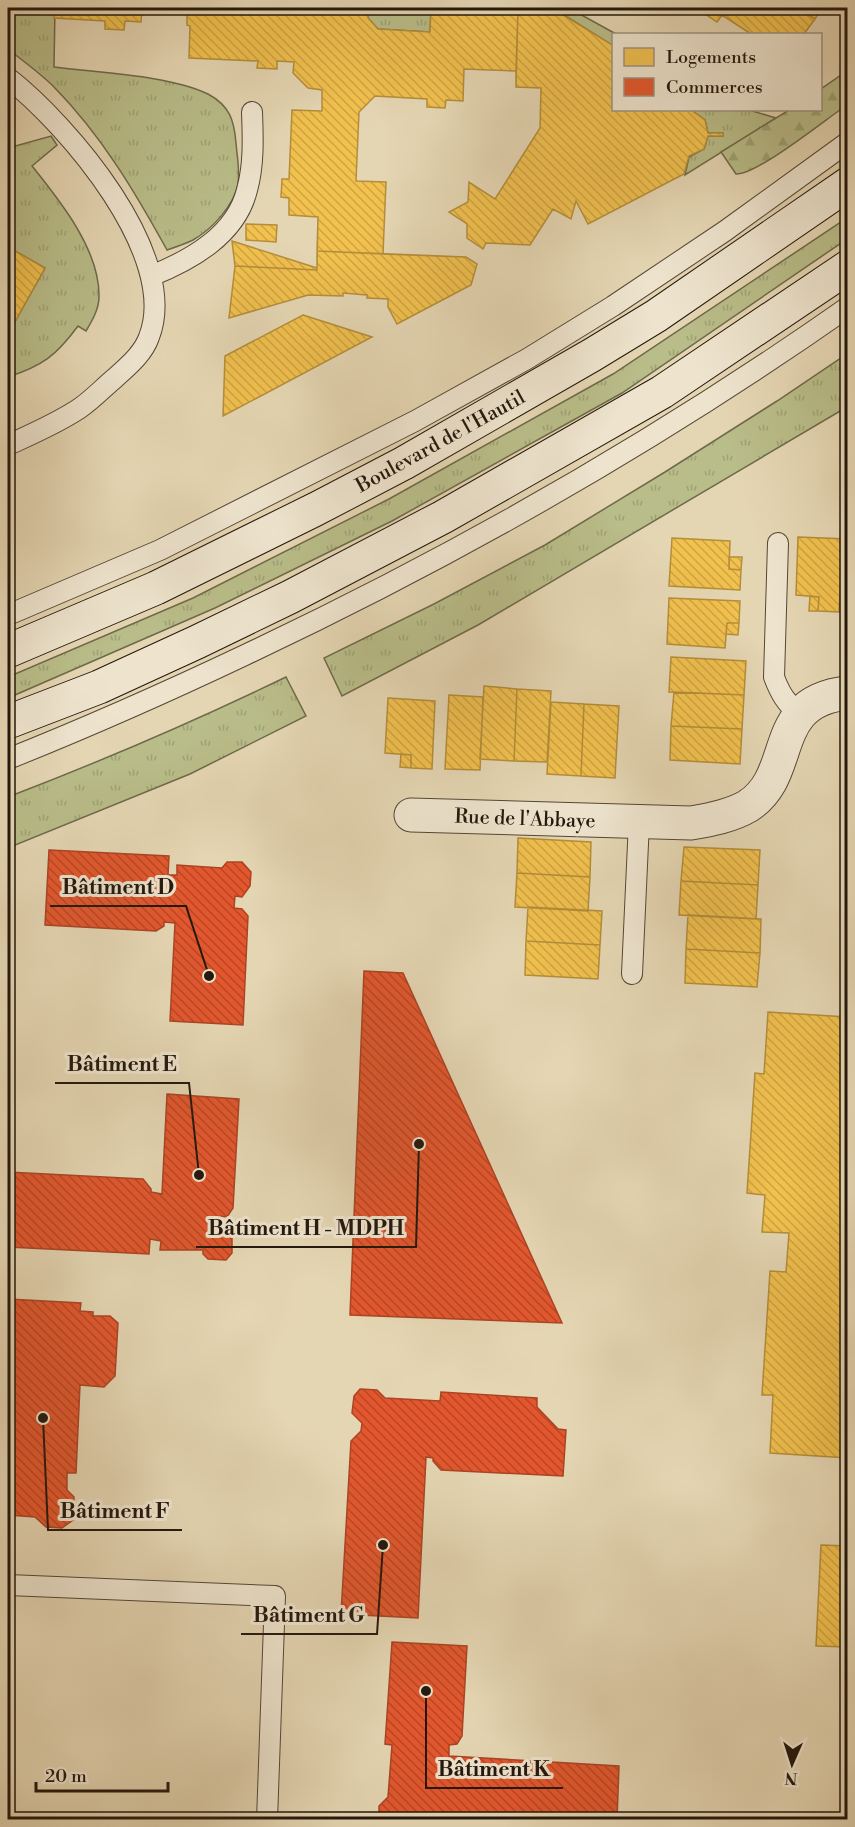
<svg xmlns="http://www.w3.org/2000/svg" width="855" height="1827" font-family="'Libre Bodoni',serif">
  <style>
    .grass { fill: url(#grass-tufts); stroke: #6e6a4b; stroke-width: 1.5 }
    .forest { fill: url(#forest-firs); stroke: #6e6a4b; stroke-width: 1.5 }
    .homes { fill: url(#homes-back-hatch); stroke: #b48e3a; stroke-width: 1.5 }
    .shops { fill: url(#shops-back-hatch); stroke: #aa4424; stroke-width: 1.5 }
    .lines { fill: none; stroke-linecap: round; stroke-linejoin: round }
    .lane-casing { stroke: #544736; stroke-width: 22 }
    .street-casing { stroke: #544736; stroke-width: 35 }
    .secondary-casing { stroke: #23170d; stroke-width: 35 }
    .lane { stroke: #eee4ce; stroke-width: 20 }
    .street { stroke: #eee4ce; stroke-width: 33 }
    .secondary { stroke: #eee4ce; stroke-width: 33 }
    .labels { text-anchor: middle; stroke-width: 6; stroke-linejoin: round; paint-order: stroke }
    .street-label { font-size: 20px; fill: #23170d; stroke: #eee4ce }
    .leader { fill: none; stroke: #23170d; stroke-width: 2 }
    .callout-dot { fill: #23170d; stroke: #eee4ce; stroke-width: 2 }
    .callout-label { font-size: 21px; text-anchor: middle; font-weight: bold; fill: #23170d; stroke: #eee4ce; stroke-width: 6; stroke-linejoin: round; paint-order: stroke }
  </style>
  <defs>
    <pattern id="grass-tufts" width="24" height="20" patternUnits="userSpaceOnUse" patternTransform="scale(1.5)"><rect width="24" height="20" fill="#b9bd89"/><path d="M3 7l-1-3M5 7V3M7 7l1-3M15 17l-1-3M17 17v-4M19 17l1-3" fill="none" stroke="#9fa275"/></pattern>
    <pattern id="forest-firs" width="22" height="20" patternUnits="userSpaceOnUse" patternTransform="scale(1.5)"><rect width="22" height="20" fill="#b9bd89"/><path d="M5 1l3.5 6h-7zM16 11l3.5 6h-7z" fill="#9fa275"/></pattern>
    <pattern id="homes-back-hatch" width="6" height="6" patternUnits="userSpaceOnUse" patternTransform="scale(1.5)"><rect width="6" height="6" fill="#f2c14e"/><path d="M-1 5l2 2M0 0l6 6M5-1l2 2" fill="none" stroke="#cfa543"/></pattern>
    <pattern id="shops-back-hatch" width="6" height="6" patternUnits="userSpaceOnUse" patternTransform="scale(1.5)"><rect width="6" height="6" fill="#e4572e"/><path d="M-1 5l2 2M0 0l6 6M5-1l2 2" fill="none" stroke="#b84726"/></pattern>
  </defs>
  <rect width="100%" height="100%" fill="#e5d6b3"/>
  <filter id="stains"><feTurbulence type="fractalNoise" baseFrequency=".00333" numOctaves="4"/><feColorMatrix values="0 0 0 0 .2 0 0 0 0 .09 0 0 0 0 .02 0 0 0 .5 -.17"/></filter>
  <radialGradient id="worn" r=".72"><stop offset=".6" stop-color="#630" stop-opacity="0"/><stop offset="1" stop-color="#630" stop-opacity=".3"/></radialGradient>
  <path class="grass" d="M8,8H55L54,67C98,73 169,75 208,94C230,106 234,120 236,143C237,156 240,170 238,184C234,206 212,229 193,240C185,244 176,247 167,250C135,192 102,136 54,87C40,73 23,61 8,49Z
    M368,8H431L430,32L378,29L368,18Z
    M553,8H569L616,34H614L613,46Z
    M691,110H749L776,118L685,175L689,157L704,149L708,136H723V133H708L705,120Z
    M51,136L57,145L32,166C60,201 100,250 99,297C99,309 92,321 86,331L78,326C56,356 42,366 8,377V334L45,268L8,247V148Z
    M847,218V239L622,393L392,521L215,608L8,698V677L193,598L389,499L613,374Z
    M847,354V407L478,625L342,696L324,658L434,604L545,545L665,472L777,401Z
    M286,677L306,716L190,774L8,848V797C102,761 195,721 286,677Z"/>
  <path class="forest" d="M847,71V105C826,119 757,175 736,174L721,152L789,110H820L821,89Z"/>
  <path class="homes" d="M55,8H142L141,22L125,21L124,30L105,29V21L54,18Z
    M55,8H142L141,22L125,21L124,30L105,29V21L54,18Z
    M187,8H368V18L378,29L430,32L431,8H518L552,11V8L614,46V110H691L705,120L708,133H723V136H708L704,149L689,156L684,174L588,224L576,201L571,219L553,209L530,245L486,243L483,249L467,238V224L449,212L468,202L469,182L495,199L540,128L541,88L516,87V71L464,69L463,101L446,100L445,108L427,107V99L375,96L359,112L356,181L386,182L383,254L466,257L477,264L471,285L397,324L388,307V299L367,298V295L343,293V296L308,295L229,318L235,266L232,241L317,268L318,217L289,215V198L281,197L282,179H289L292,110L322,111V90L308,88L293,73L294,62L277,61V69L257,68L258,61L189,58L190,26L187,25Z
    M187,8H368V18L378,29L430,32L431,8H518L516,71L464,69L463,101L446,100L445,108L427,107V99L375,96L359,112L356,181L386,182L383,254L317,251L318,217L289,215V198L281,197L282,179H289L292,110L322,111V90L308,88L293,73L294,62L277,61V69L257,68L258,61L189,58L190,26L187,25Z
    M552,8L614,46V110H691L705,120L708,133H723V136H708L704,149L689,156L684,174L588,224L576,201L571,219L553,209L530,245L486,243L483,249L467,238V224L449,212L468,202L469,182L495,199L540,128L541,88L516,87L518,9L552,11Z
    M701,8H798L815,19L804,34H751L722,15L717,22L699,10Z
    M798,8H822L815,19Z
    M246,224L277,225L276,242L246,240Z
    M246,224L277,225L276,242L246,240Z
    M232,241L317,268V270L235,266Z
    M8,247L45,268L8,334Z
    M317,251L466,257L477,264L471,285L397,324L388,307V299L367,298V295L343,293V296L308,295L229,318L235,266L317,270Z
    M303,315L372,337L223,416L225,356Z
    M303,315L372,337L223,416L225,356Z
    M798,537L848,539V579H841L839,612L818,611L819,597L796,595Z
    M672,538L730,541L729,569L741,570L740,590L669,586Z
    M729,557H742L741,570L729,569Z
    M841,579H848V613L839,612Z
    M810,596L819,597L818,611H809Z
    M669,598L740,601L739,623H727L725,648L667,644Z
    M727,623H739L738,635L726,634Z
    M671,657L746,661L744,695L669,692Z
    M484,686L517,689L514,761L480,759Z
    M517,689L551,691L547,762L514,761Z
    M674,692L744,695L742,729L671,726Z
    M449,695L483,697L480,770L445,769Z
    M388,698L435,701L432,769L411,768V755L385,753Z
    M551,702L584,704L581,776L547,774Z
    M584,704L619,706L615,778L581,776Z
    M671,726L742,729L740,764L670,760Z
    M401,754L411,755V768L400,767Z
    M518,838L591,842L590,877L517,873Z
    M684,847L760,850L758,885L681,881Z
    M517,873L590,877L588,911L515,907Z
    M681,881L758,885L756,919L679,915Z
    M528,907L602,911L600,945L526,941Z
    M688,915L761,919L760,953L686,949Z
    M526,941L600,945L598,979L525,975Z
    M686,949L760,953L757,987L685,983Z
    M768,1012L847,1017L844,1056H848V1210L846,1235H848V1458L770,1453L773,1395H762L770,1271L786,1272L789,1233L762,1232L765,1195L747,1193L755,1073L764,1074Z
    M821,1545L848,1546V1647L816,1646Z"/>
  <path class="shops" d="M49,850L169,856L168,875H177V865L222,868L227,862H242L251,872L250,886L242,897L235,896L234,908L242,909L248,916L243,1025L170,1021L175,923L164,922V926L156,931L45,925Z
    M364,971L403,973L562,1323L350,1315Z
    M167,1094L239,1099L233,1208L227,1217L220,1216L219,1227L224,1228L232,1235V1253L226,1260L208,1259L203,1254V1250H160L161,1241L150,1239L149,1254L8,1247V1172L143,1179L151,1189V1192L162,1194Z
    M8,1299L81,1303L80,1311L93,1312V1316H110L118,1323L115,1376L104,1387L80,1385L76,1473H67V1490L74,1497L73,1520L62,1528L46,1527L35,1517L8,1515Z
    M360,1389L377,1390L385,1398L440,1401L441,1392L537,1398V1407L558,1429L566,1430L563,1476L441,1470L433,1461V1458L426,1457L418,1618L341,1614L351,1441L361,1431L362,1423L352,1413L354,1396Z
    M392,1642L467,1646L462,1736L457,1744L449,1745V1756L619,1766L617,1820H379V1806L388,1797L392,1745L385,1744Z"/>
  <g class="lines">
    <g class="lane-casing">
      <path id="lane" d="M8,78C67,124 181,256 149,337C143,354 128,366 115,378C103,388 93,399 80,408C58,423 32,434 8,445
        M151,276C191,260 236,235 247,190C254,165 253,138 252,112
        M778,543L774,677C780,693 786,703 799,714
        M8,615L160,550L415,421L527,359L613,306L725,231L848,142
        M8,759C88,727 167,692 245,655C455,556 657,441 848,307
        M632,974L639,822
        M8,1585L275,1596L267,1820"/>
    </g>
    <g class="street-casing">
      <path id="street" d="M411,815L691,823C710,820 731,816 748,806C798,774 766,701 848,693"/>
    </g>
    <g class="secondary-casing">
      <path id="secondary" d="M8,651L156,588L316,509L404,463L592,355L656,316L848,184
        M8,722L99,687L197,642L290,597L443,517L662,392L848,267"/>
    </g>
    <use href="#lane" class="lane"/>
    <use href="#street" class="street"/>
    <use href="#secondary" class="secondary"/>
  </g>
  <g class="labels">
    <g class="street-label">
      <text transform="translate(440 441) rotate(-29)" y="7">Boulevard de l'Hautil</text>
      <text transform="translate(525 818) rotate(2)" y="7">Rue de l'Abbaye</text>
    </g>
  </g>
  <path class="leader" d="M209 976L186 906H50M199 1175L189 1083H55M419 1144L416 1247H196M43 1418L48 1530H182M383 1545L377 1634H241M426 1691L426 1788H563"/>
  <g class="callout-dot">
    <circle cx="209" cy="976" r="6"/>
    <circle cx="199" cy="1175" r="6"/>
    <circle cx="419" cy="1144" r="6"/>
    <circle cx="43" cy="1418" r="6"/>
    <circle cx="383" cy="1545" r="6"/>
    <circle cx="426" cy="1691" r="6"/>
  </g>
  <g class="callout-label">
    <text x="118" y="894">Bâtiment D</text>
    <text x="122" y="1071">Bâtiment E</text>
    <text x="306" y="1235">Bâtiment H - MDPH</text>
    <text x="115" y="1518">Bâtiment F</text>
    <text x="309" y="1622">Bâtiment G</text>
    <text x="494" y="1776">Bâtiment K</text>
  </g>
  <rect width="855" height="1827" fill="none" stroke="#e5d6b3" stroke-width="30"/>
  <rect x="9" y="9" width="837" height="1809" fill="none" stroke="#23170d" stroke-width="3"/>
  <rect x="15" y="15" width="825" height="1797" fill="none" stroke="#23170d" stroke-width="1.5"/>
  <rect x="612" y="33" width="210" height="78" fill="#eee4ce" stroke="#9d9281" stroke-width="1.5"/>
  <rect x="624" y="48" width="30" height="18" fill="#f2c14e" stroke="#9d9281" stroke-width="1.5"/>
  <text x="666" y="63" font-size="18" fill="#23170d">Logements</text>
  <rect x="624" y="78" width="30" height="18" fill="#e4572e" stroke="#9d9281" stroke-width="1.5"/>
  <text x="666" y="93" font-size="18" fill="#23170d">Commerces</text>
  <g transform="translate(792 1764) rotate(183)" stroke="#eee4ce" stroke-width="4.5" paint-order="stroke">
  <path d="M0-4.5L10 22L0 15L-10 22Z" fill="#23170d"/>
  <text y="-9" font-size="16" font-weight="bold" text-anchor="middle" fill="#23170d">N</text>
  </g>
  <path d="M36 1782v9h132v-9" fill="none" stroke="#23170d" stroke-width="3"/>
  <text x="45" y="1782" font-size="18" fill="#23170d" stroke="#eee4ce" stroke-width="4.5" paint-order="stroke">20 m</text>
  <rect width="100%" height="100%" filter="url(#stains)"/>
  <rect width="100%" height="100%" fill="url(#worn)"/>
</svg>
